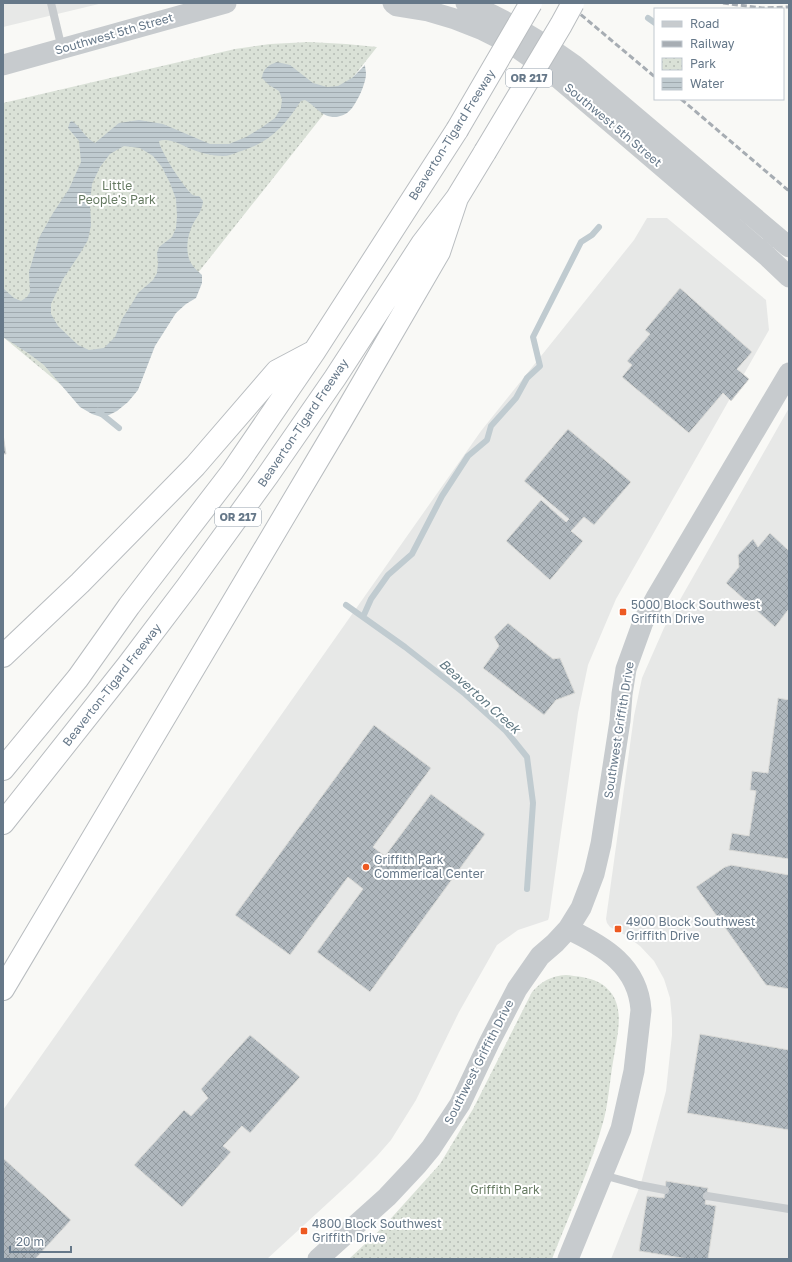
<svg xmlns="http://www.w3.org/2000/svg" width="792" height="1262" font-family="'Golos Text',sans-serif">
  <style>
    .built { fill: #e7e8e7 }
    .park { fill: url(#park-dots) }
    .water { fill: url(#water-rules); fill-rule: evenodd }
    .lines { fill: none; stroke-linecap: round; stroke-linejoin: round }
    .stream { stroke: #c0cbd0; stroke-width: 6 }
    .building { fill: url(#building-cross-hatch); stroke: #dbdbd8 }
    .motorway-casing { stroke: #b9bdc0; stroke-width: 24 }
    .service { stroke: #c7cbce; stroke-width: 8 }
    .tertiary { stroke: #c7cbce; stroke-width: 21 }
    .motorway { stroke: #fff; stroke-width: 22 }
    .rail { stroke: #a7adb3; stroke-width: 3; stroke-dasharray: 6 3; stroke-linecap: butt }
    .motorway-bridge-casing { stroke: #b9bdc0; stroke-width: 24; stroke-linecap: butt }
    .motorway-bridge { stroke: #fff; stroke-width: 22 }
    .poi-dot { fill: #ed5a22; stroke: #fff; stroke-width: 1.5 }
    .labels { text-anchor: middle; stroke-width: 4; stroke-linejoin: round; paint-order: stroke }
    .shield { fill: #fff; stroke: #94a0ac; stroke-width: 1 }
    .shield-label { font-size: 11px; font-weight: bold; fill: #667889 }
    .street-label { font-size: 12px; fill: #667889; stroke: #fff }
    .park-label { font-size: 12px; fill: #667a62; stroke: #fff }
    .poi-label { font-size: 12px; fill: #667889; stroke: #fff; text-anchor: start }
    .water-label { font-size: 13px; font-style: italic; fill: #627a84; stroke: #fff }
  </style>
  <defs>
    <pattern id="park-dots" width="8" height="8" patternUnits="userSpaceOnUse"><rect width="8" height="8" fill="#dae1d7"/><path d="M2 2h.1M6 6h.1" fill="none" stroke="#b5bbb4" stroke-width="1.8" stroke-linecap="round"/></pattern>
    <pattern id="water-rules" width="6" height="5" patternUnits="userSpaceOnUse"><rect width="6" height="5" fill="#c0cbd0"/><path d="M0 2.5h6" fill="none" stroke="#a0aaaf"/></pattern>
    <pattern id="building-cross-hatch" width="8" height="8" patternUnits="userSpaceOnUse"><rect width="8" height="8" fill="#afb7bd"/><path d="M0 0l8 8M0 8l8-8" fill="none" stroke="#929a9f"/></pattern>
  </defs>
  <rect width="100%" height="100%" fill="#f9f9f6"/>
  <path class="built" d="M3,3H103L3,27Z
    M647,218H667L766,300L769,330L616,599L588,665L578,713L549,917L548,920L518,930L497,945L459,1012L416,1100L391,1140L377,1156L353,1180L267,1259H3V1110L481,431L634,240Z
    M789,408V1259H611L641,1183L666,1091L672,1035V1019L670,998L664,979L654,961L640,946L625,935L610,927L607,923L606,919L634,716L642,678L664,628Z"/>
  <path class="park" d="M309,42L346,44L377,47L90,409L3,337V103L235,49L270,44Z
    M566,975C583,977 601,978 612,994C624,1012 617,1036 614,1056C610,1077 609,1099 604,1119C591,1167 570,1213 552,1259H349L385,1225L440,1164L473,1109L532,992C542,981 551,976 566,975Z"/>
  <path class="water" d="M277,62L290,65L313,83L327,87L338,86L352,78L365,65C365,68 366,71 366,74C366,84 355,108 347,113C344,115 338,117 335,117C321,117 316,106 305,100L301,101C283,128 269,143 238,152C234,154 228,156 223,156C212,156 201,153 191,149C182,145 168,137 159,141C159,149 185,190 193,195C195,196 197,196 199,196L203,201C202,211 198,215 193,224C187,236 184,255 193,266C195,269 199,272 202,275V283L196,298L186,304L176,313L155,346L138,390L128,402L117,411L109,415L101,417L92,414L80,407L44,365L28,353L3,337V288L14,298L21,301L27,297L30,292L29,272L39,238L53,213L69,189L81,162L79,141L68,128L70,122L72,121C81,127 85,138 95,143L119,123L139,120L163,124L210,144H229L246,137L261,128L275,118L281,108L282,99L279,91L269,85L262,78C263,68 269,65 277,62ZM124,146L140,148L153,156L162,167L170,183L176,199L177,216L176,228L172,237L159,247L157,253L158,263L157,273L153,280L138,293L131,305L122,319L115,337L104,348L89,350L78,345L58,326L51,314V304L63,279L79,255L88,240L91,225L90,203L92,184L100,167L110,154Z"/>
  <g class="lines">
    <path class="stream" d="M648,18L655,23
      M98,411L119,428
      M346,605L405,647L465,694L506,731L527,757L533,803L527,889
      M363,617L371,599L388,575L412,554L442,496L468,456L487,440L491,426L516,398L527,378L540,366L533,337L581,242L592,235L599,227"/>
  </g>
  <path class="building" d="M680,288L752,352L737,369L749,379L731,401L723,393L689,433L622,377L632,365L627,361L650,334L645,330Z
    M568,429L631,482L594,525L584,517L571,531L583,541L550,580L506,541L541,500L566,522L569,519L524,481Z
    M3,434L6,454H3Z
    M770,533L789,551V610H788L775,627L726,583L739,567L738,555L753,539L758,547Z
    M508,623L553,659L560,658L575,693L556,700L544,715L483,668L499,646L494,637Z
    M778,698L789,700V859L729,850L732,833L749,836L756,791L750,790L752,771L768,773Z
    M374,725L431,768L373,847L385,856L431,794L485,834L370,992L317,952L363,889L348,877L290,955L235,915Z
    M731,865L789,875V989L766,985L696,887L725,867Z
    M700,1034L789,1050V1130L687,1113Z
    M250,1035L300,1077L250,1133L242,1126L223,1146L231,1152L182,1207L134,1165L184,1110L191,1116L208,1098L201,1089Z
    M3,1158L71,1220L35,1259H3Z
    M666,1181L708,1188L705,1204L716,1206L708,1259H688L639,1251L647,1196L664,1198Z"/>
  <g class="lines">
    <g class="motorway-casing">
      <path id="motorway" d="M3,656L80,583L195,466L277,371L311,353
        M3,769L78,678L129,606L232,472L314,352L457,130
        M3,823L128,665L187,587L268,475L335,378L422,244L457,198L485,152
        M3,989L339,424L439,252L457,198"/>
    </g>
    <path class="service" d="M51,3L62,49
      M603,1175L639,1185L665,1190
      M707,1196L789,1209"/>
    <path class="tertiary" d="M393,3L397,6L428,11L455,19L483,30L513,45L550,71L630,139L767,256L789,277
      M466,3C505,19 539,40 574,65L789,247
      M3,65L226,3
      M318,1259L387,1197L417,1165L431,1148L460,1104L489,1043L517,989L540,956L555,943L568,929L581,908L594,874L601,844L620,721L622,694L626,669L643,622L657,596L789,373
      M568,1259L621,1129L634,1071L641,1010C638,966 604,946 568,929"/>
    <use href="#motorway" class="motorway"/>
    <path class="rail" d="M567,3L655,77
      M723,3L762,8L789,7
      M681,99L789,191"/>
    <g class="motorway-bridge-casing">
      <path id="motorway-bridge" d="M457,130L531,3
        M485,152L561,25L573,3"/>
    </g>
    <use href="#motorway-bridge" class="motorway-bridge"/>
  </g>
  <g class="poi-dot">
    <rect x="619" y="608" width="8" height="8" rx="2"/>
    <circle cx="366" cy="867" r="4"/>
    <rect x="614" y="925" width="8" height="8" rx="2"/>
    <rect x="300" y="1227" width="8" height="8" rx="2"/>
  </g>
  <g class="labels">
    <g class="shield">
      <rect x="506" y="69" width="46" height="18" rx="3"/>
      <rect x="215" y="508" width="46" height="18" rx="3"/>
    </g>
    <g class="shield-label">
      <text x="529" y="82">OR 217</text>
      <text x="238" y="521">OR 217</text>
    </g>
    <g class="street-label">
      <text transform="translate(114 34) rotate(-16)" y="4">Southwest 5th Street</text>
      <text transform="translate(613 125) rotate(40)" y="4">Southwest 5th Street</text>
      <text transform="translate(452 135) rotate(-58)" y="4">Beaverton-Tigard Freeway</text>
      <text transform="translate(303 423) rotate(-56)" y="4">Beaverton-Tigard Freeway</text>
      <text transform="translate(112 685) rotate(-52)" y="4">Beaverton-Tigard Freeway</text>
      <text transform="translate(619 730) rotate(-81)" y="4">Southwest Griffith Drive</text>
      <text transform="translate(479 1062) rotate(-63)" y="4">Southwest Griffith Drive</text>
    </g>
    <g class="park-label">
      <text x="117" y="190">Little<tspan x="117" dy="14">People's Park</tspan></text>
      <text x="505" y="1194">Griffith Park</text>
    </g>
    <g class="poi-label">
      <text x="631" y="609">5000 Block Southwest<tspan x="631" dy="14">Griffith Drive</tspan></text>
      <text x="374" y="864">Griffith Park<tspan x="374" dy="14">Commerical Center</tspan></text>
      <text x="626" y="926">4900 Block Southwest<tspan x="626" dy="14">Griffith Drive</tspan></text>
      <text x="312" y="1228">4800 Block Southwest<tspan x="312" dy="14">Griffith Drive</tspan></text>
    </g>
    <g class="water-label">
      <text transform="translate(480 696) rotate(42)" y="5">Beaverton Creek</text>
    </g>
  </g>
  <rect width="792" height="1262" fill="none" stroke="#667889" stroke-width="8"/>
  <rect x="654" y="8" width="130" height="92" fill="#ffffff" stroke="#c2c9d0"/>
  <rect x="662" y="21" width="20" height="6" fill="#c7cbce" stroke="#c2c9d0"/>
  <text x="690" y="28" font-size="12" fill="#667889">Road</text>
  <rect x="662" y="41" width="20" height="6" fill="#a7adb3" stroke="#c2c9d0"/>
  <text x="690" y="48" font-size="12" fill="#667889">Railway</text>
  <rect x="662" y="58" width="20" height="12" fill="url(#park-dots)" stroke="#c2c9d0"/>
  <text x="690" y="68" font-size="12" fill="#667889">Park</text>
  <rect x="662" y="78" width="20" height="12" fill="url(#water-rules)" stroke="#c2c9d0"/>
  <text x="690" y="88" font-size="12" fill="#667889">Water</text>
  <path d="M10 1246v6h61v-6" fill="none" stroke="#667889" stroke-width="2"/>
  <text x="16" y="1246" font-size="12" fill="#667889" stroke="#ffffff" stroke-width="3" paint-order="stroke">20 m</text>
</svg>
